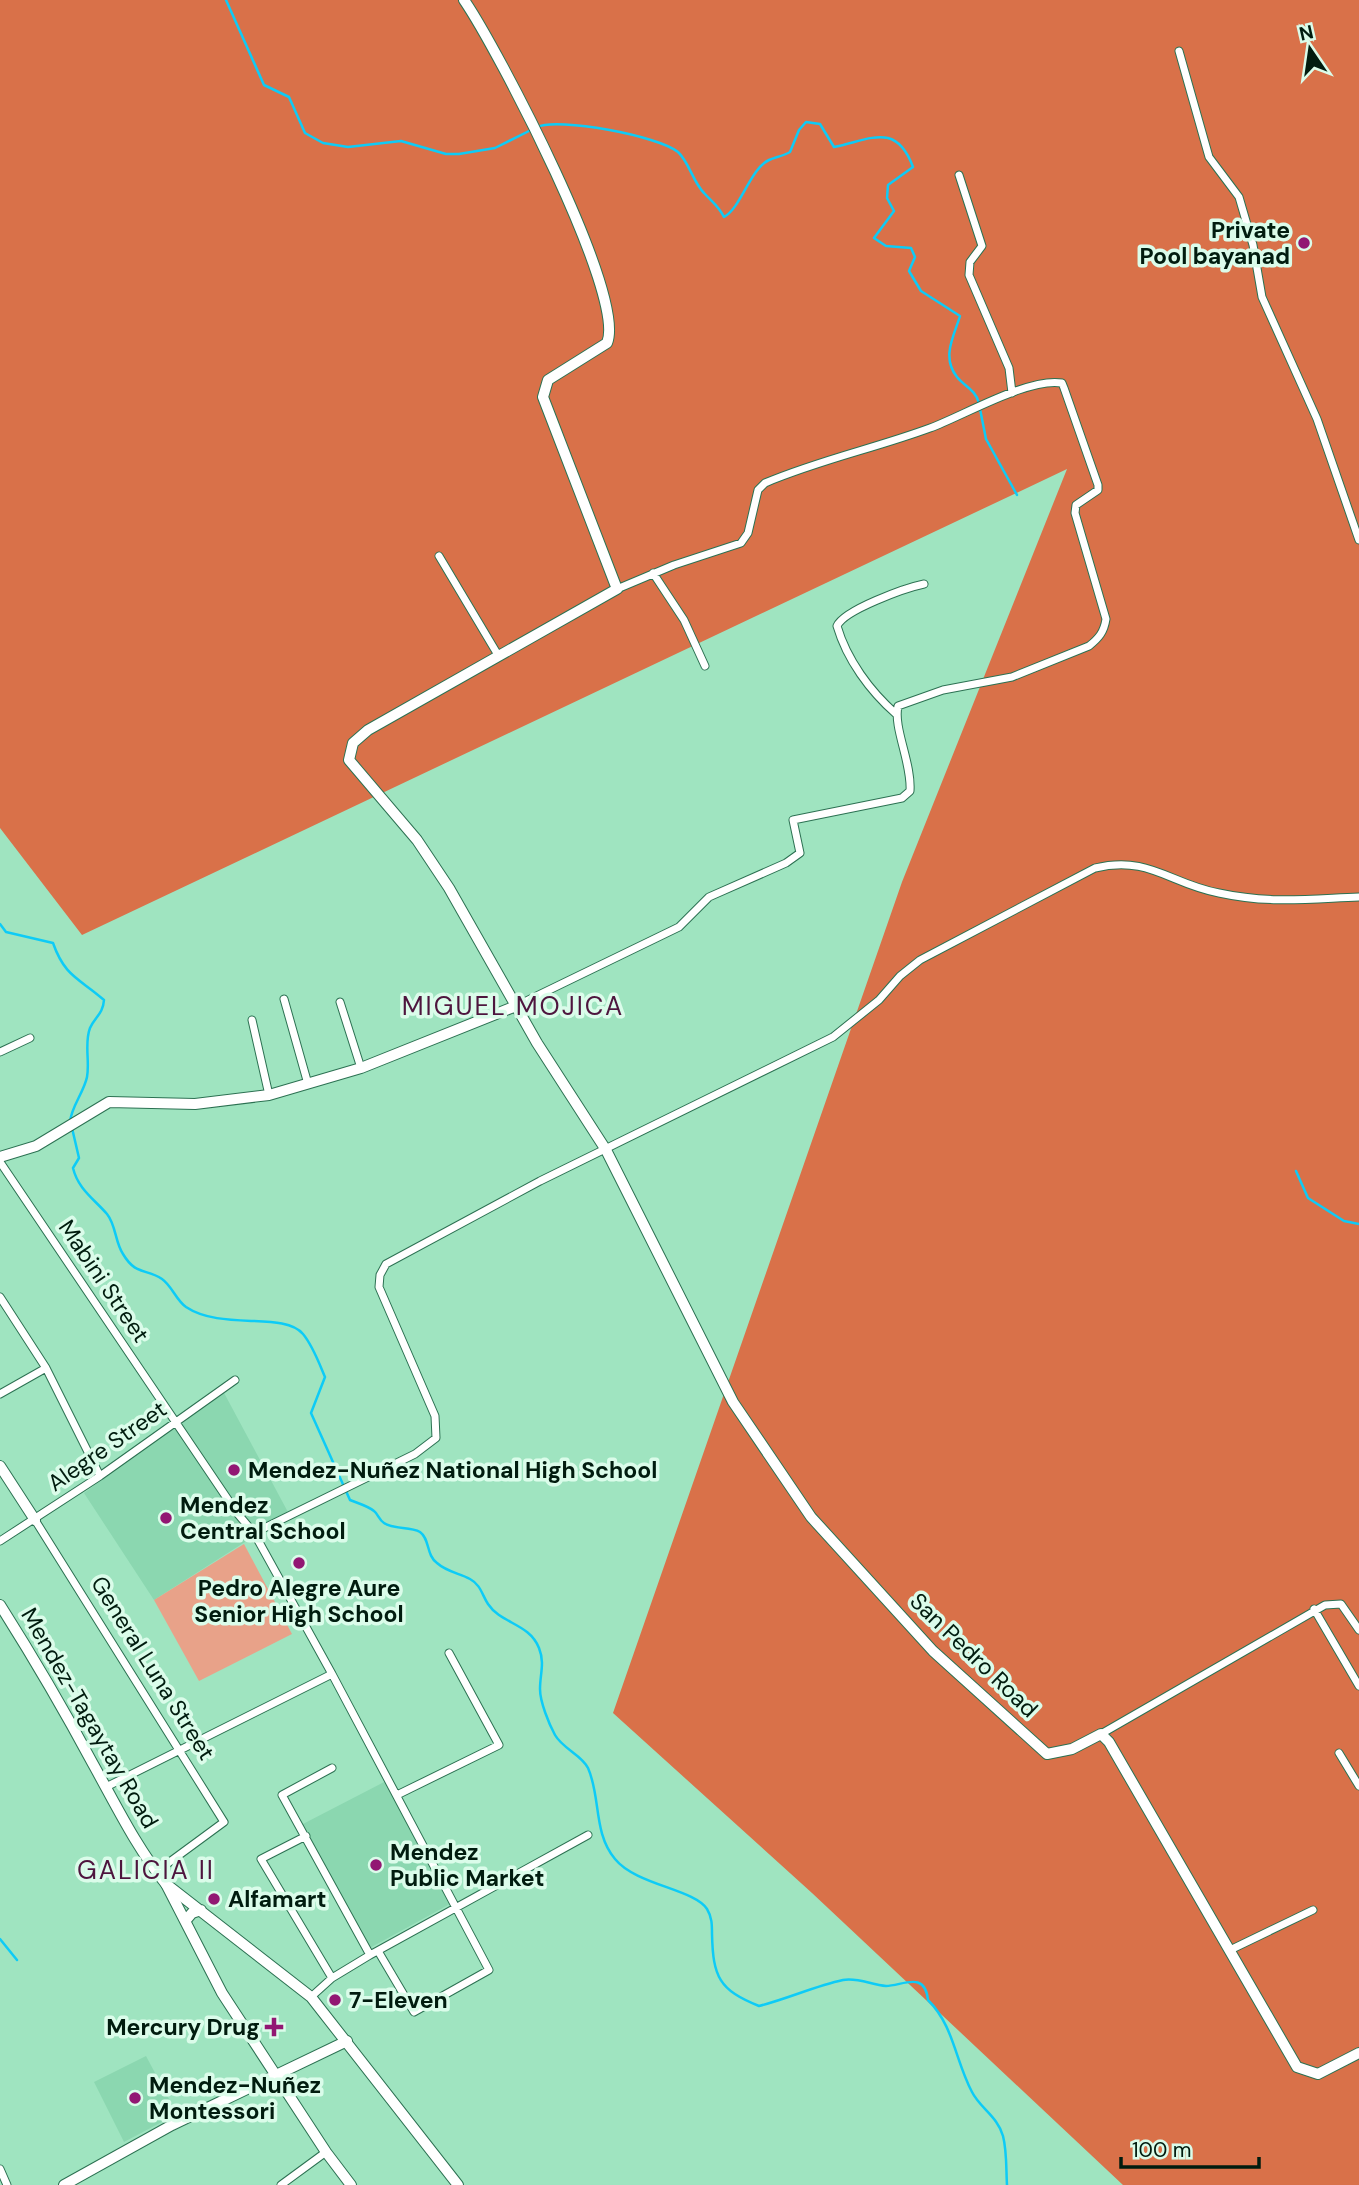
<svg xmlns="http://www.w3.org/2000/svg" width="1359" height="2185" font-family="'DM Sans',sans-serif">
  <style>
    .built { fill: #8bd7b0 }
    .green { fill: #e8a289 }
    .forest { fill: #d97149 }
    .lines { fill: none; stroke-linecap: round; stroke-linejoin: round }
    .stream { stroke: #0ecbf6; stroke-width: 2.5 }
    .street-casing { stroke: #2c7152; stroke-width: 9 }
    .secondary-casing { stroke: #2c7152; stroke-width: 12 }
    .primary-casing { stroke: #2c7152; stroke-width: 12 }
    .street { stroke: #fff; stroke-width: 7 }
    .secondary { stroke: #fff; stroke-width: 10 }
    .primary { stroke: #fff; stroke-width: 10 }
    .poi-dot { fill: #921773; stroke: #dbfcea; stroke-width: 2.5 }
    .labels { text-anchor: middle; stroke-width: 7; stroke-linejoin: round; paint-order: stroke }
    .poi-label { font-size: 23px; font-weight: bold; fill: #011c0f; stroke: #dbfcea; text-anchor: start }
    .street-label { font-size: 23px; fill: #011c0f; stroke: #dbfcea }
    .quarter-label { font-size: 26px; letter-spacing: 2px; fill: #4e153e; stroke: #dbfcea }
  </style>
  <rect width="100%" height="100%" fill="#9fe4c0"/>
  <path class="built" d="M223,1391L289,1514L154,1600L84,1493Z
    M388,1780L450,1904L368,1949L301,1825Z
    M146,2056L177,2114L124,2142L94,2082Z"/>
  <path class="green" d="M244,1544L292,1634L199,1681L154,1600Z"/>
  <path class="forest" d="M0,0H1359V2185H1123L812,1893L613,1713L902,882L1067,469L82,935L0,828Z"/>
  <g class="lines">
    <path class="stream" d="M226,0L264,85L289,97L305,133L323,143L348,147L401,141L446,154H459L495,148L531,130
      M537,127C558,117 659,136 678,152C689,162 693,182 704,193C712,202 718,205 724,217C741,208 750,169 769,160C776,157 783,156 790,152L799,130L806,122L820,124L834,147C870,140 896,121 913,167L888,185L887,198L894,211L874,238L886,246L911,248L915,257L909,271L921,291L960,316C954,336 941,357 957,377C965,387 975,389 979,403
      M980,409L986,439L1017,495
      M0,924L6,932L53,943C65,977 79,978 104,1000C103,1014 95,1017 90,1028C84,1043 90,1061 87,1077C84,1092 71,1107 70,1122
      M72,1128L79,1158L73,1168C78,1189 94,1199 107,1214C116,1225 115,1242 123,1254C136,1276 146,1268 162,1279C172,1286 176,1300 186,1307C222,1331 284,1311 303,1334C313,1346 319,1363 325,1377L311,1413L350,1500C357,1503 368,1506 374,1511C378,1514 379,1520 384,1523C394,1530 410,1526 420,1532C430,1539 426,1555 437,1563C447,1572 459,1573 470,1579C481,1585 482,1595 488,1604C501,1624 529,1623 539,1648C545,1663 540,1674 540,1689C540,1702 549,1724 555,1735C563,1749 582,1755 588,1768C601,1797 593,1833 615,1859C636,1885 694,1889 707,1909C712,1917 712,1925 712,1934C713,1977 719,1990 759,2006C787,1999 815,1986 843,1980C857,1977 872,1985 886,1986C902,1986 925,1970 928,2000C954,2026 955,2060 972,2092C980,2108 998,2117 1003,2136C1007,2151 1006,2170 1007,2185
      M1296,1171L1308,1198L1344,1221L1359,1224
      M0,1939L17,1960"/>
    <g class="street-casing">
      <path id="street" d="M1179,51L1209,157L1239,197L1253,245L1262,297L1317,419L1359,540
        M959,175L982,246L970,262L969,275L1009,368L1012,393
        M439,556L498,655
        M653,573L684,620L705,666
        M896,714C870,691 847,660 837,626C844,610 905,588 924,584
        M284,999L308,1084
        M340,1002L361,1068
        M516,1006L679,927L709,897L786,863L800,853L793,820L902,798L910,791C912,763 893,728 898,706L943,690L1012,677L1089,646C1099,638 1104,632 1106,619L1075,513L1076,505L1098,490V485L1064,388L1062,383C1029,377 963,416 930,428C876,448 819,460 765,483L758,490L748,533L741,543L674,565L617,589
        M252,1020L269,1095
        M0,1052L30,1038
        M0,1162L237,1513L254,1533L332,1674
        M0,1297L46,1368L100,1476
        M0,1394L46,1368
        M35,1520L224,1822L156,1872
        M254,1533L415,1454L436,1438L435,1416L379,1287L380,1275L386,1264L540,1181L833,1037L879,1000L900,976L920,960L1095,868C1149,855 1170,884 1219,893C1270,904 1308,899 1359,897
        M0,1541L100,1476L235,1380
        M1314,1609L1359,1686
        M1101,1734L1325,1605L1341,1604L1359,1630
        M1339,1753L1359,1786
        M332,1768L282,1795L370,1955
        M106,1787L332,1674L489,1970L414,2012L378,1951
        M397,1795L499,1745L449,1653
        M306,1836L261,1859L332,1978
        M1230,1950L1313,1910
        M311,1997L332,1978L370,1955L588,1835
        M0,2169L7,2185
        M281,2185L326,2152"/>
    </g>
    <g class="secondary-casing">
      <path id="secondary" d="M464,0C497,48 627,296 607,343L548,380L543,397L617,589L368,730L353,743L349,760L417,840L449,888L537,1043L606,1150L733,1402L811,1517L933,1651L1047,1754L1072,1749L1101,1734L1109,1742L1297,2067L1318,2074L1359,2053
        M0,1157L36,1146L109,1102L195,1104L269,1095L361,1068L516,1006
        M0,1466L35,1520
        M166,1884L222,1993L326,2152L351,2185
        M64,2185L172,2125L347,2041"/>
    </g>
    <g class="primary-casing">
      <path id="primary" d="M0,1605C33,1657 64,1710 93,1764C116,1805 136,1847 166,1884L311,1997L458,2185
        M186,1920L192,1913L201,1910"/>
    </g>
    <use href="#street" class="street"/>
    <use href="#secondary" class="secondary"/>
    <use href="#primary" class="primary"/>
  </g>
  <g class="poi-dot">
    <circle cx="1304" cy="243" r="7"/>
    <circle cx="234" cy="1470" r="7"/>
    <circle cx="166" cy="1518" r="7"/>
    <circle cx="299" cy="1563" r="7"/>
    <circle cx="376" cy="1865" r="7"/>
    <circle cx="214" cy="1899" r="7"/>
    <circle cx="335" cy="2000" r="7"/>
    <path d="M270.5 2016.5h7v7h7v7h-7v7h-7v-7h-7v-7h7z"/>
    <circle cx="135" cy="2098" r="7"/>
  </g>
  <g class="labels">
    <g class="poi-label">
      <text x="1290" y="238" text-anchor="end">Private<tspan x="1290" dy="26">Pool bayanad</tspan></text>
      <text x="248" y="1478">Mendez-Nuñez National High School</text>
      <text x="180" y="1513">Mendez<tspan x="180" dy="26">Central School</tspan></text>
      <text x="299" y="1596" text-anchor="middle">Pedro Alegre Aure<tspan x="299" dy="26">Senior High School</tspan></text>
      <text x="390" y="1860">Mendez<tspan x="390" dy="26">Public Market</tspan></text>
      <text x="228" y="1907">Alfamart</text>
      <text x="349" y="2008">7-Eleven</text>
      <text x="260" y="2035" text-anchor="end">Mercury Drug</text>
      <text x="149" y="2093">Mendez-Nuñez<tspan x="149" dy="26">Montessori</tspan></text>
    </g>
    <g class="street-label">
      <text transform="translate(104 1281) rotate(56)" y="8">Mabini Street</text>
      <text transform="translate(107 1446) rotate(-35)" y="8">Alegre Street</text>
      <text transform="translate(974 1655) rotate(44)" y="8">San Pedro Road</text>
      <text transform="translate(153 1668) rotate(58)" y="8">General Luna Street</text>
      <text transform="translate(90 1718) rotate(60)" y="8">Mendez-Tagaytay Road</text>
    </g>
    <g class="quarter-label">
      <text x="513" y="1015">MIGUEL MOJICA</text>
      <text x="146" y="1879">GALICIA II</text>
    </g>
  </g>
  <g transform="translate(1310 49) rotate(347)" stroke="#dbfcea" stroke-width="5" paint-order="stroke">
  <path d="M0-5L12 26L0 18L-12 26Z" fill="#011c0f"/>
  <text y="-10" font-size="19" font-weight="bold" text-anchor="middle" fill="#011c0f">N</text>
  </g>
  <path d="M1121 2157v10h138v-10" fill="none" stroke="#011c0f" stroke-width="3.5"/>
  <text x="1132" y="2157" font-size="21" fill="#011c0f" stroke="#dbfcea" stroke-width="5" paint-order="stroke">100 m</text>
</svg>
